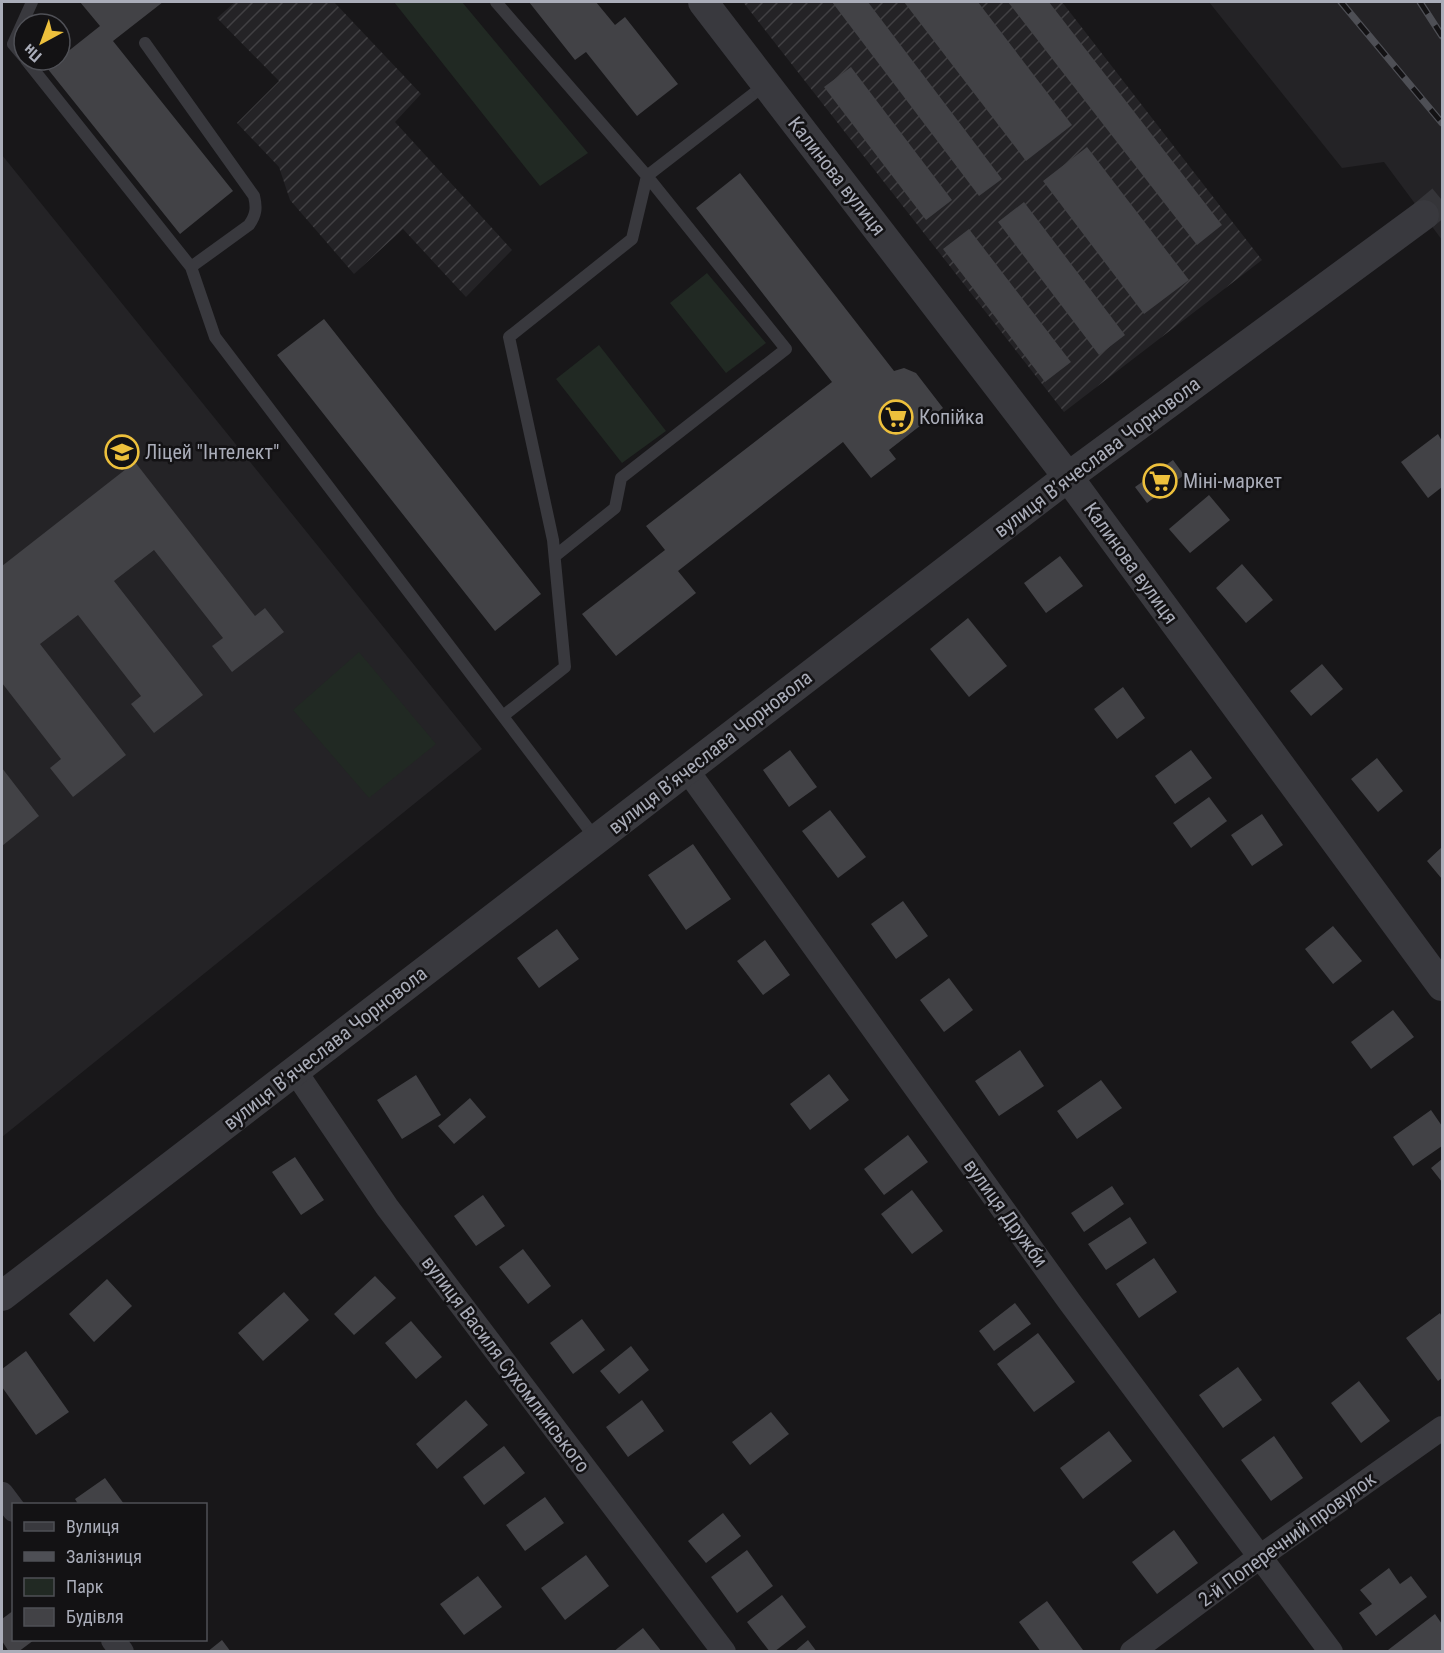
<svg xmlns="http://www.w3.org/2000/svg" width="1444" height="1653" font-family="'Roboto Condensed',sans-serif">
  <style>
    .built { fill: #242326 }
    .industrial { fill: url(#industrial-furrows) }
    .park { fill: #212923 }
    .building { fill: #424246 }
    .lines { fill: none; stroke-linecap: round; stroke-linejoin: round }
    .tertiary-tunnel { stroke: #353539; stroke-width: 30; stroke-dasharray: 30 15; stroke-linecap: butt }
    .service { stroke: #39393e; stroke-width: 12 }
    .minor { stroke: #39393e; stroke-width: 24 }
    .tertiary { stroke: #39393e; stroke-width: 30 }
    .rail-casing { stroke: #4e4f55; stroke-width: 7 }
    .rail { stroke: #131214; stroke-width: 4.5; stroke-dasharray: 14; stroke-linecap: butt }
    .labels { text-anchor: middle; stroke-width: 5; stroke-linejoin: round; paint-order: stroke }
    .street-label { font-size: 20px; fill: #aaadb9; stroke: #131214 }
    .poi-label { font-size: 20px; fill: #aaadb9; stroke: #131214; text-anchor: start }
  </style>
  <defs>
    <pattern id="industrial-furrows" width="10" height="10" patternUnits="userSpaceOnUse" patternTransform="scale(1.5)"><rect width="10" height="10" fill="#242326"/><path d="M-1 1l2-2M0 10L10 0M9 11l2-2" fill="none" stroke="#414043"/></pattern>
  </defs>
  <rect width="100%" height="100%" fill="#181719"/>
  <path class="built" d="M1209,2H1442V240L1384,162L1342,168Z
    M2,155L482,749L2,1137Z"/>
  <path class="industrial" d="M235,2H334L421,94L395,122L512,250L466,297L403,229L354,274L290,200L279,167L237,123L279,81L217,18Z
    M743,2H1062L1262,260L1064,412Z"/>
  <path class="park" d="M394,2H462L588,153L540,186Z
    M707,273L766,343L726,373L670,303Z
    M599,345L666,431L622,463L556,379Z
    M359,652L436,744L369,798L293,710Z"/>
  <path class="building" d="M80,2H163L113,41L233,191L180,234L47,68L100,26Z
    M529,2H596L615,25L625,17L678,84L637,116L586,52L575,60Z
    M832,2H868L1002,179L979,196Z
    M904,2H978L1072,125L1026,161Z
    M1008,2H1049L1222,225L1197,245Z
    M851,67L952,200L926,220L824,87Z
    M1087,147L1189,280L1144,314L1043,181Z
    M740,173L894,371L904,368L916,373L943,408L889,450L896,459L871,478L843,442L678,571L696,593L616,656L582,614L665,550L646,526L832,382L696,208Z
    M1024,202L1125,335L1099,355L998,222Z
    M969,229L1071,362L1045,382L943,249Z
    M324,319L541,594L495,631L277,355Z
    M1438,434L1442,441V487L1428,498L1401,462Z
    M1173,460L1184,475L1147,503L1135,487Z
    M135,462L255,616L265,608L284,632L232,672L212,646L223,638L154,550L114,581L203,695L154,733L131,704L141,696L78,615L40,644L126,755L73,797L50,768L61,759L2,683V566Z
    M1209,495L1230,520L1190,553L1169,529Z
    M1060,556L1083,586L1046,613L1024,583Z
    M1242,564L1273,600L1246,623L1216,588Z
    M968,618L1007,666L969,697L930,649Z
    M1322,664L1343,689L1311,716L1290,691Z
    M1123,687L1145,718L1117,739L1094,709Z
    M790,750L817,787L789,807L763,770Z
    M1191,750L1212,778L1175,804L1155,776Z
    M1377,758L1403,791L1378,812L1351,779Z
    M2,768L39,816L2,846Z
    M1209,797L1227,821L1191,848L1173,823Z
    M830,810L866,857L838,878L802,831Z
    M1262,814L1283,845L1252,866L1231,835Z
    M693,844L731,899L686,930L648,875Z
    M1442,847V879L1427,861Z
    M903,901L928,936L896,959L871,924Z
    M1333,926L1362,961L1333,984L1305,949Z
    M557,929L579,959L539,988L517,958Z
    M765,940L790,975L763,995L737,961Z
    M949,978L973,1010L944,1032L920,1000Z
    M1393,1010L1414,1037L1371,1069L1351,1042Z
    M1020,1050L1044,1086L999,1116L975,1081Z
    M829,1074L849,1100L810,1130L790,1104Z
    M416,1075L441,1115L402,1139L377,1100Z
    M1101,1080L1122,1108L1077,1139L1057,1111Z
    M470,1098L486,1117L454,1144L438,1126Z
    M1431,1110L1442,1126V1146L1413,1166L1393,1137Z
    M908,1135L928,1162L884,1195L864,1169Z
    M295,1157L324,1200L301,1215L272,1172Z
    M1442,1159V1182L1431,1168Z
    M1112,1186L1124,1204L1084,1232L1071,1213Z
    M912,1190L943,1231L912,1254L881,1214Z
    M483,1195L505,1226L476,1246L454,1216Z
    M1130,1217L1147,1243L1106,1270L1088,1244Z
    M523,1249L551,1286L528,1304L499,1267Z
    M1154,1258L1177,1292L1139,1318L1116,1284Z
    M375,1276L396,1298L354,1335L334,1314Z
    M107,1279L132,1306L94,1342L69,1314Z
    M284,1292L309,1320L263,1361L238,1333Z
    M1015,1303L1031,1324L994,1351L979,1331Z
    M1440,1313L1442,1317V1378L1438,1381L1406,1338Z
    M582,1319L605,1350L573,1374L550,1343Z
    M411,1321L442,1357L416,1379L385,1343Z
    M1038,1333L1075,1382L1034,1412L997,1364Z
    M631,1346L649,1370L619,1394L600,1371Z
    M26,1351L69,1412L36,1435L2,1387V1369Z
    M1238,1367L1262,1400L1223,1428L1199,1395Z
    M1359,1381L1390,1421L1361,1443L1331,1403Z
    M466,1400L488,1425L437,1469L416,1444Z
    M642,1400L664,1431L628,1457L606,1427Z
    M771,1412L789,1434L750,1465L732,1442Z
    M1109,1431L1132,1461L1083,1499L1060,1468Z
    M1274,1436L1303,1478L1271,1501L1241,1460Z
    M504,1446L525,1473L484,1505L463,1477Z
    M105,1478L124,1504H78L75,1499Z
    M545,1497L564,1523L525,1551L506,1525Z
    M723,1513L741,1536L706,1563L688,1541Z
    M1174,1530L1198,1563L1157,1594L1132,1562Z
    M747,1550L773,1586L737,1613L711,1577Z
    M586,1555L609,1586L565,1620L541,1588Z
    M1389,1568L1400,1584L1411,1576L1427,1597L1376,1636L1359,1613L1372,1604L1360,1590Z
    M478,1576L502,1607L464,1635L440,1604Z
    M782,1595L806,1627L774,1652H770L747,1622Z
    M1047,1601L1083,1650L1081,1652H1041L1019,1622Z
    M14,1610V1640H34L18,1652H9L2,1641V1619Z
    M1435,1614L1442,1624V1652H1389L1388,1650Z
    M643,1628L662,1652H613Z
    M222,1640L231,1652H207Z
    M808,1640L817,1652H794Z"/>
  <g class="lines">
    <path class="tertiary-tunnel" d="M1424,215L1442,200"/>
    <path class="service" d="M496,2L647,176L766,84
      M145,43L254,196C257,208 256,215 249,225L191,267
      M24,57L13,44L32,2
      M26,60L191,267L215,337L596,839
      M555,556L615,508L621,478L786,349L647,176
      M503,716L565,667L553,540L509,337L632,239L647,176"/>
    <path class="minor" d="M687,770L1069,1301L1331,1652
      M295,1071L387,1207L724,1652
      M2,1494L14,1510
      M113,1640L122,1652
      M1132,1652L1261,1556L1442,1428"/>
    <path class="tertiary" d="M703,2L1068,477L1442,986
      M2,1296L1068,477L1424,215"/>
    <g class="rail-casing">
      <path id="rail" d="M1341,2L1442,123
        M1420,2L1442,36"/>
    </g>
    <use href="#rail" class="rail"/>
  </g>
  <defs>
    <g id="supermarket-ring" transform="scale(1.725)"><circle r="9.5" fill="#131214" stroke="#edc03c" stroke-width="1.5"/><path d="M-6-5.5h2.5l.6 2H6L4.5 2H-2.5L-4.4-4H-6ZM-1.5 3.2a1.3 1.3 0 1 0 .1 0ZM3 3.2a1.3 1.3 0 1 0 .1 0Z" fill="#edc03c"/></g>
    <g id="school-ring" transform="scale(1.725)"><circle r="9.5" fill="#131214" stroke="#edc03c" stroke-width="1.5"/><path d="M0-5L7-2L0 1L-7-2ZM-4 1L0 2.5L4 1V4Q0 6-4 4Z" fill="#edc03c"/></g>
  </defs>
  <g fill-rule="evenodd">
    <use href="#supermarket-ring" x="896" y="417"/>
    <use href="#school-ring" x="122" y="452"/>
    <use href="#supermarket-ring" x="1160" y="481"/>
  </g>
  <g class="labels">
    <g class="street-label">
      <text transform="translate(837 176) rotate(52)" y="7">Калинова вулиця</text>
      <text transform="translate(1097 457) rotate(-37)" y="7">вулиця Вʼячеслава Чорновола</text>
      <text transform="translate(1131 563) rotate(54)" y="7">Калинова вулиця</text>
      <text transform="translate(710 752) rotate(-38)" y="7">вулиця Вʼячеслава Чорновола</text>
      <text transform="translate(325 1048) rotate(-38)" y="7">вулиця Вʼячеслава Чорновола</text>
      <text transform="translate(1006 1213) rotate(54)" y="7">вулиця Дружби</text>
      <text transform="translate(506 1364) rotate(53)" y="7">вулиця Василя Сухомлинського</text>
      <text transform="translate(1287 1539) rotate(-36)" y="7">2-й Поперечний провулок</text>
    </g>
    <g class="poi-label">
      <text x="919" y="424">Копійка</text>
      <text x="145" y="459">Ліцей "Інтелект"</text>
      <text x="1183" y="488">Міні-маркет</text>
    </g>
  </g>
  <rect width="1444" height="1653" fill="none" stroke="#aaadb9" stroke-width="6"/>
  <rect x="12" y="1503" width="195" height="138" fill="#131214" stroke="#4f5056" stroke-width="1.5"/>
  <rect x="24" y="1522" width="30" height="9" fill="#39393e" stroke="#4f5056" stroke-width="1.5"/>
  <text x="66" y="1533" font-size="18" fill="#aaadb9">Вулиця</text>
  <rect x="24" y="1552" width="30" height="9" fill="#4e4f55" stroke="#4f5056" stroke-width="1.5"/>
  <text x="66" y="1563" font-size="18" fill="#aaadb9">Залізниця</text>
  <rect x="24" y="1578" width="30" height="18" fill="#212923" stroke="#4f5056" stroke-width="1.5"/>
  <text x="66" y="1593" font-size="18" fill="#aaadb9">Парк</text>
  <rect x="24" y="1608" width="30" height="18" fill="#424246" stroke="#4f5056" stroke-width="1.5"/>
  <text x="66" y="1623" font-size="18" fill="#aaadb9">Будівля</text>
  <g transform="translate(42 42) rotate(221)"><circle r="28" fill="#131214" stroke="#4f5056" stroke-width="1.5"/>
  <path d="M0-4.5L10 22L0 15L-10 22Z" fill="#edc03c"/>
  <text y="-9" font-size="16" font-weight="bold" text-anchor="middle" fill="#aaadb9">Пн</text>
  </g>
</svg>
